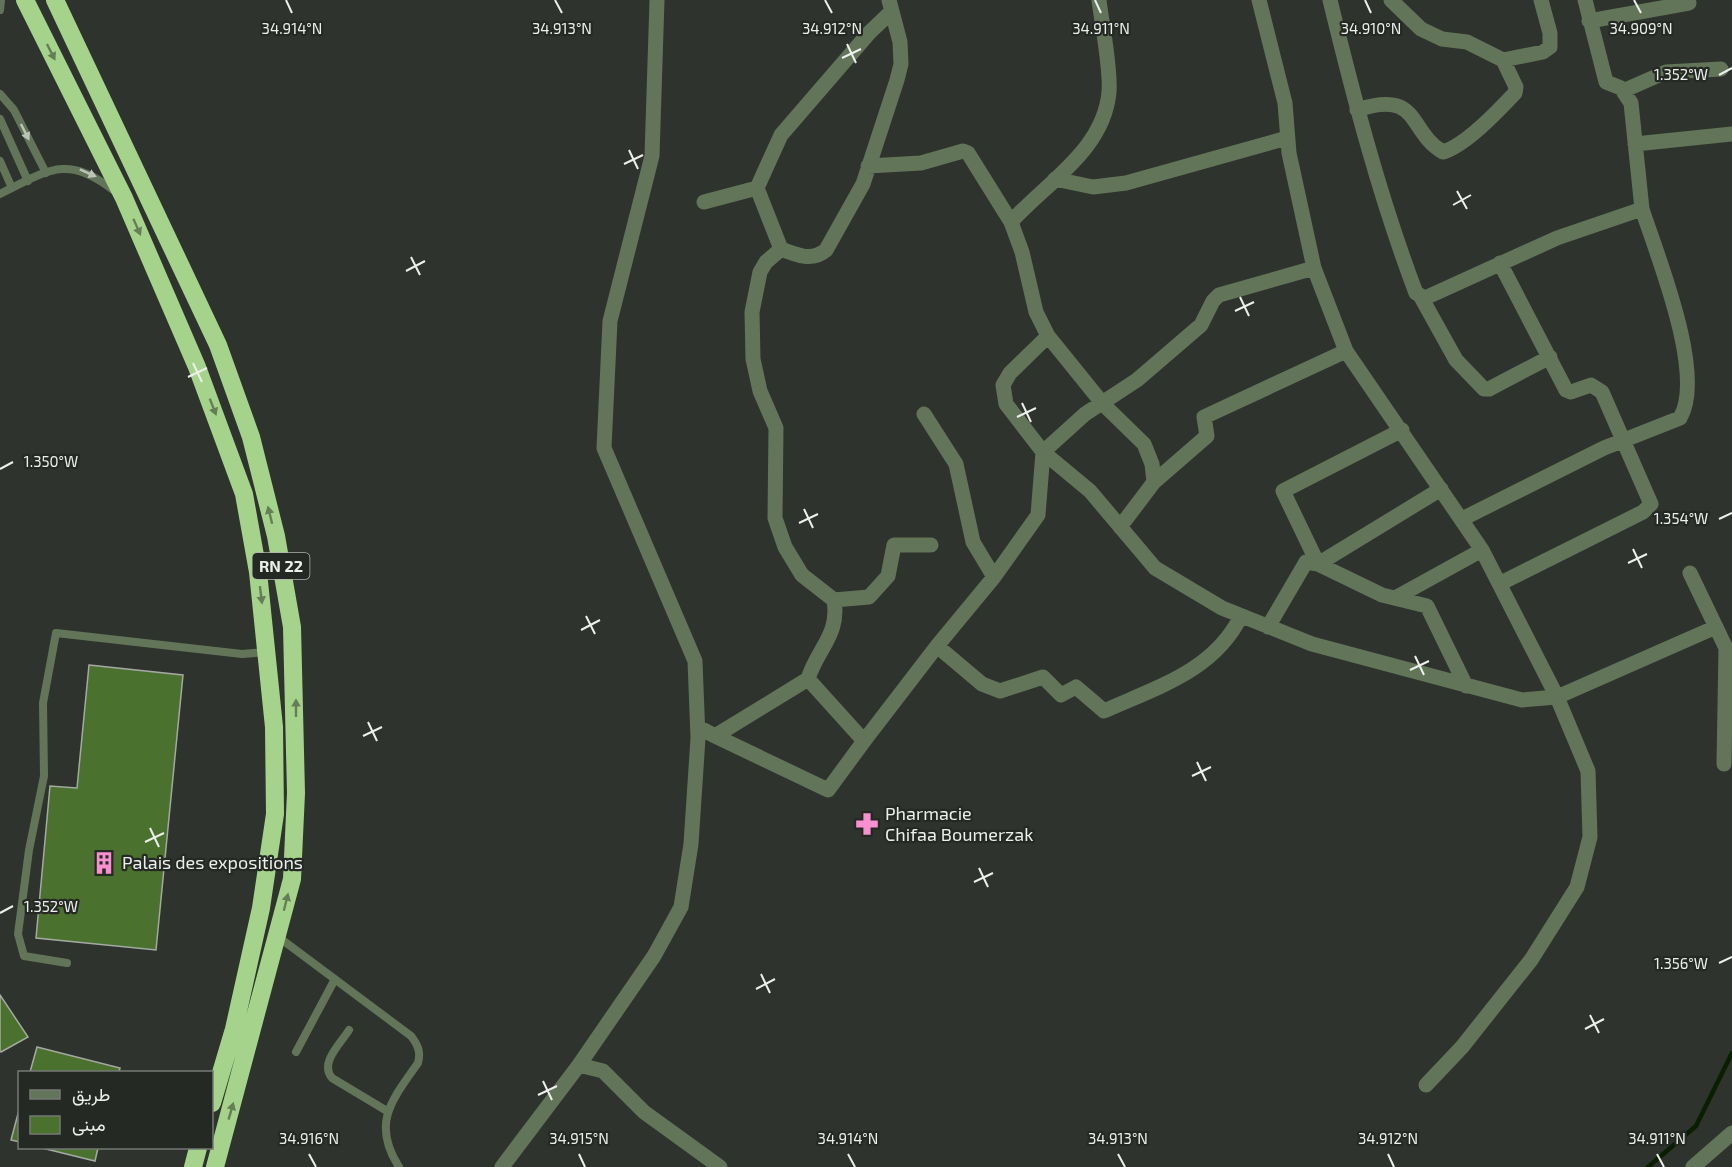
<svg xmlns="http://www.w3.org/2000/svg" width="1732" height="1167" font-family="'Exo 2',Vazirmatn,sans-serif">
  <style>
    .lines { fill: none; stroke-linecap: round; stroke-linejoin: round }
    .stream { stroke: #0a1e00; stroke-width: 4.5 }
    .building { fill: #4a722e; stroke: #a5a9a3; stroke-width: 1.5 }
    .lane { stroke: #637559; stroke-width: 8 }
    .street { stroke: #637559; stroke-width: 15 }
    .highway { stroke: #a6d38b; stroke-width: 18 }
    .oneway { fill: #667e58 }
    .oneway2 { fill: #bcc4b8 }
    .ticks { fill: none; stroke: #ecefeb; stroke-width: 2 }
    .labels { text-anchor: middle; stroke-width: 4.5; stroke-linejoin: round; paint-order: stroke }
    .shield { fill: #252924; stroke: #b0b4af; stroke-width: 1.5 }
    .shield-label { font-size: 16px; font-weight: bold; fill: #ecefeb }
    .poi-label { font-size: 18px; fill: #ecefeb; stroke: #252924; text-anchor: start }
    .ticks-label { font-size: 15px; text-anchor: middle; fill: #ecefeb; stroke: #252924; stroke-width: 4.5; stroke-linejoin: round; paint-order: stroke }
  </style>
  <rect width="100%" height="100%" fill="#2f332d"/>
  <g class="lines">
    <path class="stream" d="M1648,1167L1696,1126L1732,1053"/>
  </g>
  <path class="building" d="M89,665L183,675L156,950L36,938L50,786L77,788Z
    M0,995L28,1037L1,1052L0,1051Z
    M37,1047L120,1068L119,1072H30Z
    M19,1110H20V1142L11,1140Z
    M42,1148H98L95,1161Z"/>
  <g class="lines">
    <path class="lane" d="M0,10L1,0
      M0,94L14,110L46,173
      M0,119L28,181
      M0,161L12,188
      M0,194C51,168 68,155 116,192
      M277,936L411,1036C418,1045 421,1052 418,1063C392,1100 371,1123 399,1167
      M67,963L24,956L18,934L29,850L44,776L43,703L56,633L242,654L267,652
      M349,1030C341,1043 319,1063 332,1078L387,1111
      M296,1052L335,979"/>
    <path class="street" d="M1099,0C1102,25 1111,69 1109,92C1104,150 1046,183 1011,222L1022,252L1036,312L1048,336L1103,404L1144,444L1152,464L1154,482L1120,527
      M1259,0L1285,103L1289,153L1314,268L1346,351L1482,550L1557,697L1588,771L1590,837L1577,887L1531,960L1462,1047L1426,1085
      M1330,0C1354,99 1380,198 1416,293L1425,298L1557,238L1642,209L1631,103L1621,88L1606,82L1585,0
      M1391,0L1421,29L1442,39L1467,42L1503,60L1543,52L1550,47V33L1541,0
      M1589,21L1689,3
      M1625,90L1666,72L1721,69
      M1357,110C1421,89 1407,131 1443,152C1466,145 1498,111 1515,93L1516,87L1503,60
      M1635,144L1732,134
      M868,166L921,163L963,151L968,153L1011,222
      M1055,179L1093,187L1126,183L1287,138
      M757,188L781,135L869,33L892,11
      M704,202L757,188L781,249L766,262L760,272L752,312L753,359L760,391L776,428L775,518L785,547L802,575L834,600C840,635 817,649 808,679
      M781,249C796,255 812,262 826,250L863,184L897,80L901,64L900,42L889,0
      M1500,263L1566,390L1571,392L1591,385L1602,392L1651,504L1643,512L1501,583
      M1421,297L1456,360L1484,389H1489L1550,357
      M1048,336L1010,373L1003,385L1006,404L1043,452L1090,491L1155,568L1222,608L1312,644L1522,700L1557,697L1716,627
      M924,414L956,464L973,542L994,577L937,646
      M1402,430L1283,491L1318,564L1441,489
      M1154,482L1207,436L1204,417L1346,351
      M1462,519L1604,448L1680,418C1706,375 1657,255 1642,209
      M1690,573L1726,648L1724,764
      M994,577L1038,515L1043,452L1085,414L1137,380L1201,325L1213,301L1219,295L1314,268
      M1395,598L1482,550
      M834,600L869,597L888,576L894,545H931
      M1268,627L1306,562L1318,564L1382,595L1427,606L1466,686
      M698,727L715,736L828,790L864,741L808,679L715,736
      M864,741L937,646L982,684L1000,691L1043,677L1061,695L1076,687L1104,711C1157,687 1214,671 1241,616
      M579,1065L603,1071L644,1112L720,1167
      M502,1167L579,1065L654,956L681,907L691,844L698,738L695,661L604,448L610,321L652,156L657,0
      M1693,1167L1732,1133"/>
    <path class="highway" d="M25,0L124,198L197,367L244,494L258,572L274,727L275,814L261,908L234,1029L212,1103
      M55,0L218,345L251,437L276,536L292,627L296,793L292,879L215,1167
      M193,1167L198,1148"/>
  </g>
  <defs><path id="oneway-solid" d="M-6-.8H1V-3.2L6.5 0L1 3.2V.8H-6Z" transform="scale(1.5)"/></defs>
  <g class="oneway">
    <use href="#oneway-solid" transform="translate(51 52) rotate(63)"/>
    <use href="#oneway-solid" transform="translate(137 227) rotate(66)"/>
    <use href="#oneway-solid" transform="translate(213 407) rotate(69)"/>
    <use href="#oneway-solid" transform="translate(270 515) rotate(-104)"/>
    <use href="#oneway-solid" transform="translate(261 595) rotate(83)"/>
    <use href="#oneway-solid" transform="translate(296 708) rotate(-90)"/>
    <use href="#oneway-solid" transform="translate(286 902) rotate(-76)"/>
    <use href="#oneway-solid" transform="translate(231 1111) rotate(-74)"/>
  </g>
  <g class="oneway2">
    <use href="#oneway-solid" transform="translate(25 132) rotate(63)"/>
    <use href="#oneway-solid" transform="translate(88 173) rotate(24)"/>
  </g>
  <path class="ticks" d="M286,0L292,13M555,0L562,13M825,0L832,13M1095,0L1101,13M1365,0L1371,13M1634,0L1641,13M847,44L856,63M842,58L861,49M1719,75L1732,68M629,150L638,169M624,164L643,155M1457,191L1467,209M1453,205L1471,195M411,257L420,275M406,271L425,261M1240,297L1249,316M1235,311L1254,302M193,363L202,382M188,377L207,368M1022,403L1031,422M1017,417L1036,408M0,469L13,462M804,509L813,528M1719,519L1732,513M799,523L818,514M1633,549L1642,568M1628,563L1647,554M586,616L595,634M581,630L600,620M1415,656L1424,675M1410,670L1429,661M368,722L377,741M363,736L382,727M1197,762L1206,781M1192,776L1211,767M150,828L159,847M145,842L164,833M979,868L988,887M974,882L993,873M0,913L13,906M1719,963L1732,957M761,974L770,993M756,989L775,979M1590,1015L1599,1033M1585,1029L1604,1019M543,1081L552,1100M538,1095L557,1086M309,1154L316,1167M579,1154L585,1167M848,1154L855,1167M1118,1154L1125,1167M1388,1154L1394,1167M1657,1154L1664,1167"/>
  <defs>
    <g id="pharmacy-bare" transform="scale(1.8)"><path d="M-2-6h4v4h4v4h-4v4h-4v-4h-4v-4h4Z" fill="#f790ce" stroke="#252924" stroke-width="2.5" paint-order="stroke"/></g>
    <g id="building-bare" transform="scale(1.8)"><path d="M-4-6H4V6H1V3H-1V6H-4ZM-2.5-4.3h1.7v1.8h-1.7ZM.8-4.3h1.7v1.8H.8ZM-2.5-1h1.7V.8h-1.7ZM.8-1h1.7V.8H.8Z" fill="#f790ce" stroke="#252924" stroke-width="2.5" paint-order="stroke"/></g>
  </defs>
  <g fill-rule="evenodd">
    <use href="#pharmacy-bare" x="867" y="824"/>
    <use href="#building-bare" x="104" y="863"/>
  </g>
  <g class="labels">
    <rect class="shield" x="252.5" y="553" width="57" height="26" rx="4.5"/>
    <g class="shield-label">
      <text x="281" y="572">RN 22</text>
    </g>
    <g class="poi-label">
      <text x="885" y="820">Pharmacie<tspan x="885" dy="21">Chifaa Boumerzak</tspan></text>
      <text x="122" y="869">Palais des expositions</text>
    </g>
  </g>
  <g class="ticks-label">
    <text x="292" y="34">34.914°N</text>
    <text x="832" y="34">34.912°N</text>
    <text x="1371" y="34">34.910°N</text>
    <text x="1641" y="34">34.909°N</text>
    <text x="562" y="34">34.913°N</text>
    <text x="1101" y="34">34.911°N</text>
    <text x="1681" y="80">1.352°W</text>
    <text x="51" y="467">1.350°W</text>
    <text x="1681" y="524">1.354°W</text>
    <text x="51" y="912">1.352°W</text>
    <text x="1681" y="969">1.356°W</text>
    <text x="309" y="1144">34.916°N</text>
    <text x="579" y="1144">34.915°N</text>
    <text x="848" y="1144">34.914°N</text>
    <text x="1118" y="1144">34.913°N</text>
    <text x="1388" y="1144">34.912°N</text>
    <text x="1657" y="1144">34.911°N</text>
  </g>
  <rect x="18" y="1071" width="195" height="78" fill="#252924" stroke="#757874" stroke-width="1.5"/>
  <rect x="30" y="1090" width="30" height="9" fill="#637559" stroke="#757874" stroke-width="1.5"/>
  <text x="72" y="1101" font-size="18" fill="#ecefeb">طريق</text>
  <rect x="30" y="1116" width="30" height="18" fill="#4a722e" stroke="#757874" stroke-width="1.5"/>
  <text x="72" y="1131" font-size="18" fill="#ecefeb">مبنى</text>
</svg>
